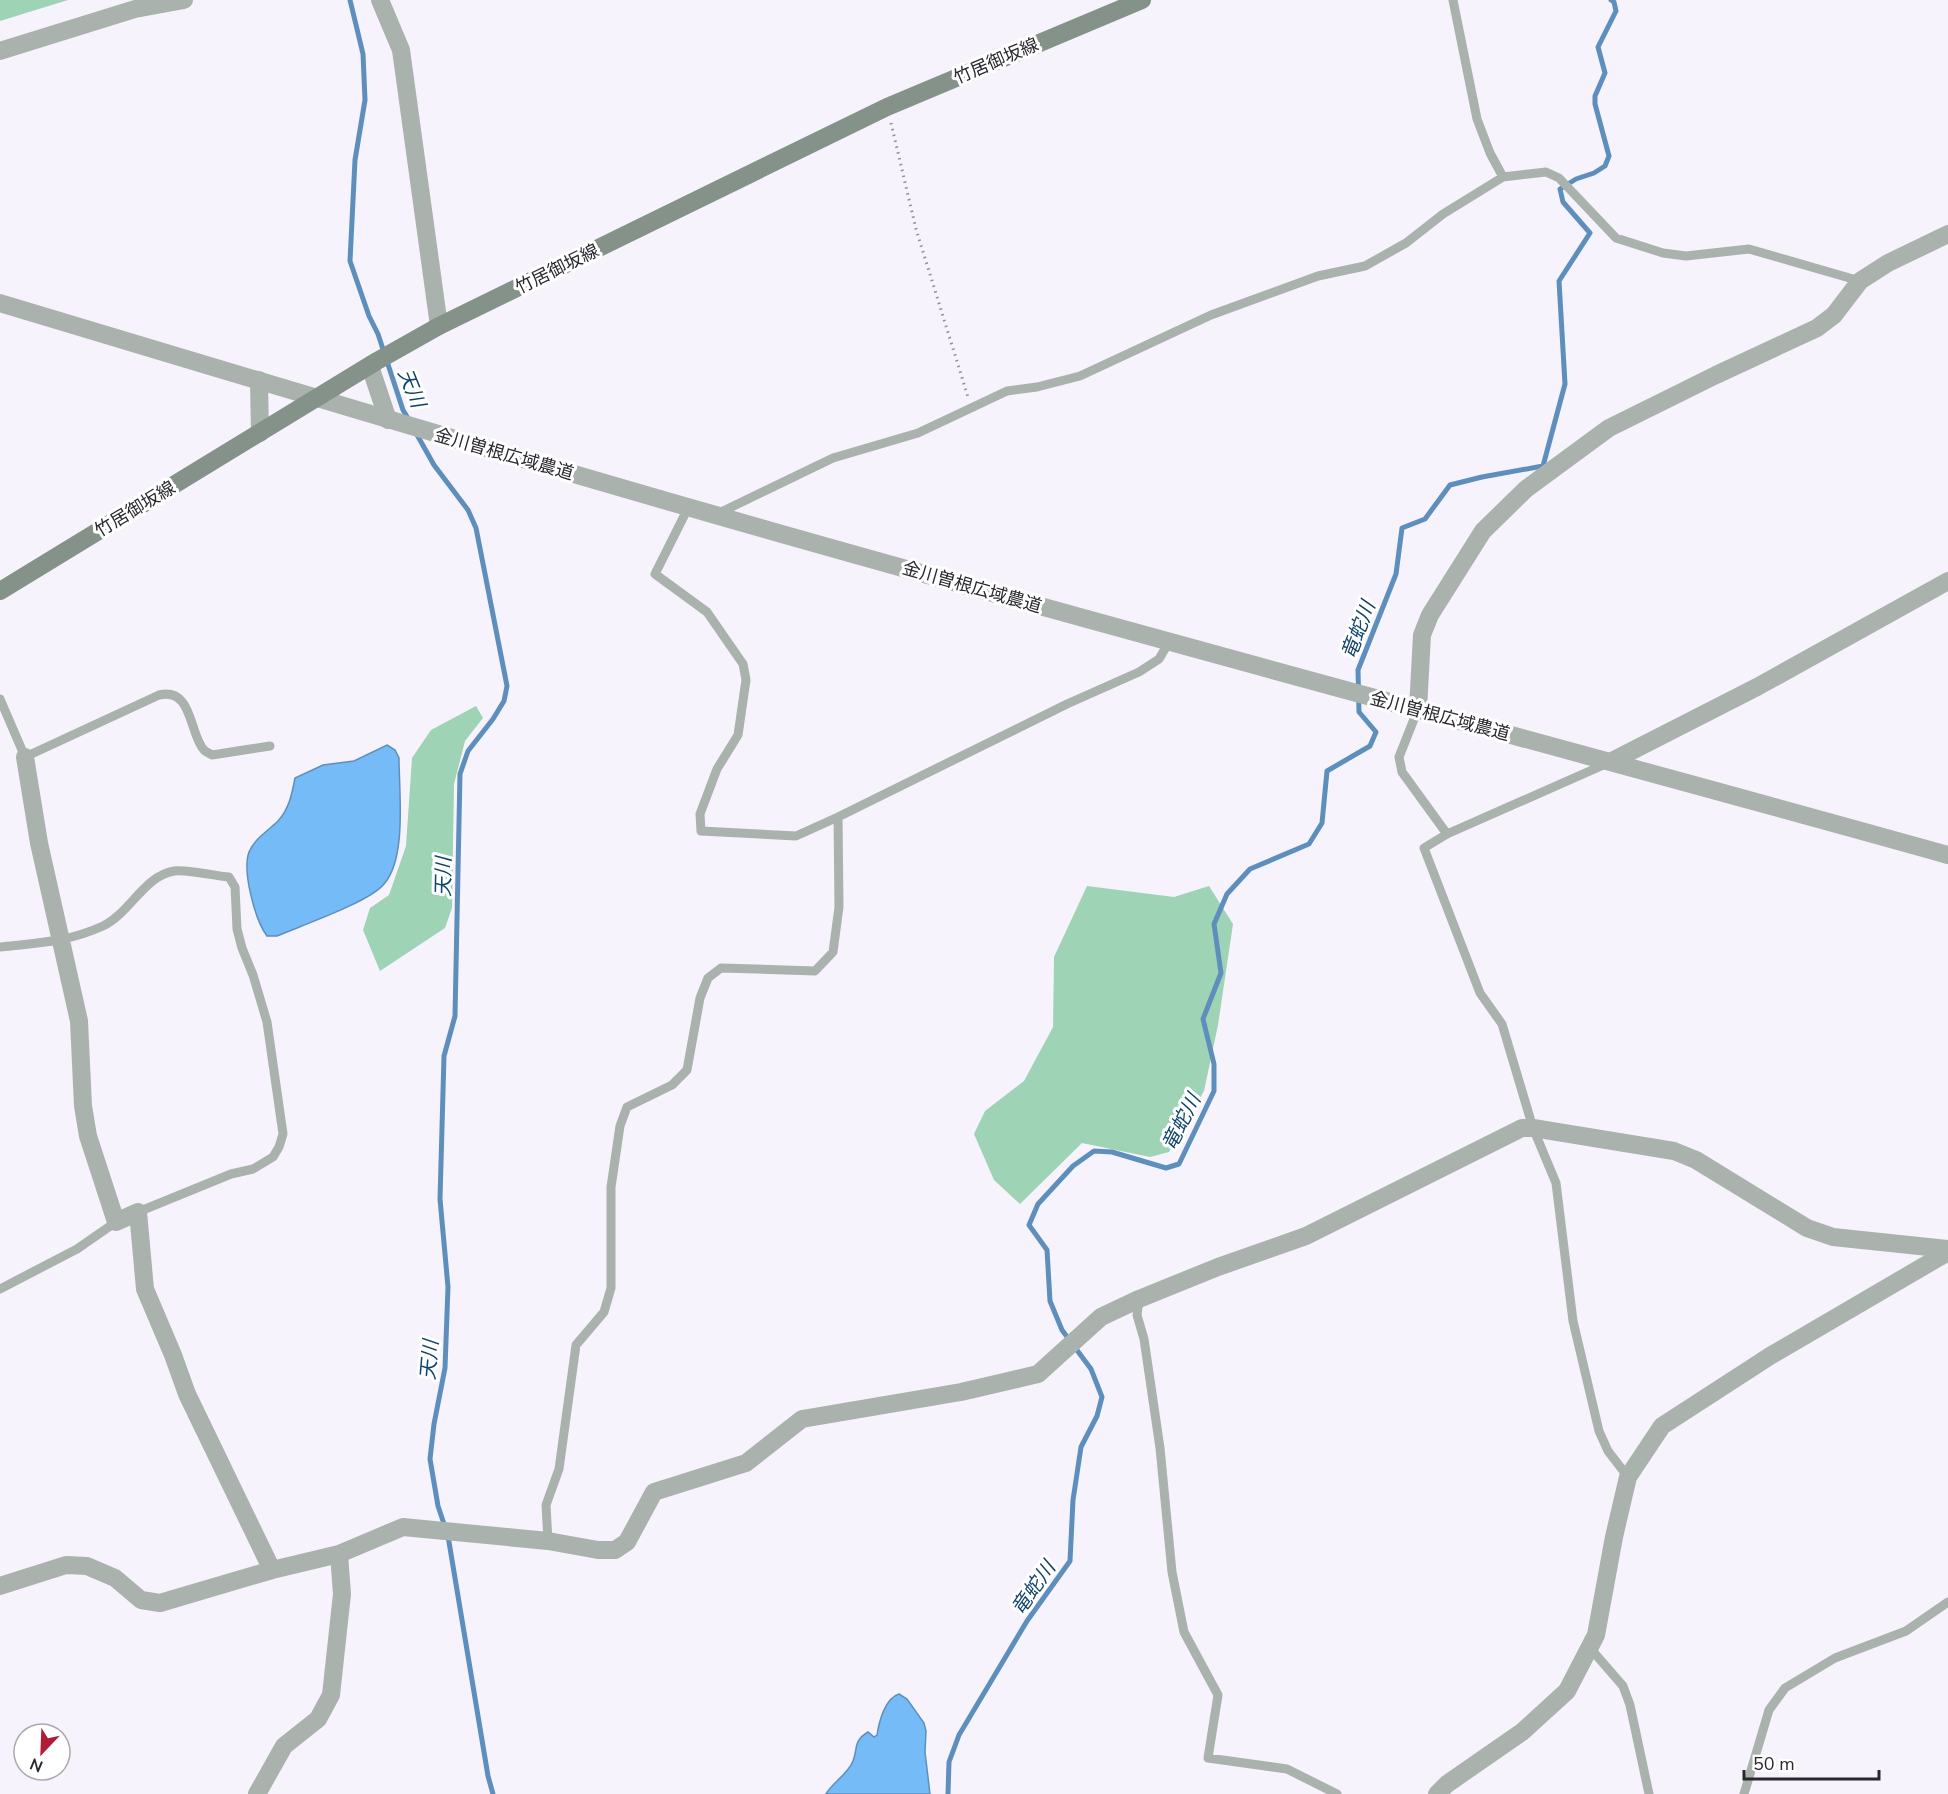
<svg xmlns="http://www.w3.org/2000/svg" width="1948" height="1794" font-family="'Nunito Sans','Noto Sans JP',sans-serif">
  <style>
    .green { fill: #9ed3b5 }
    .water { fill: #75bbf8; stroke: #5e8fbc; stroke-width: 1.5 }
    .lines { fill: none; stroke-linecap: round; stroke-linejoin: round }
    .stream { stroke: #5e8fbc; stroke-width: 5 }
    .path { stroke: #928f97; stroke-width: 3; stroke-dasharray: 1.5 4.5; stroke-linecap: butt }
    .service { stroke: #a9b2ac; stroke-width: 9 }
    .minor { stroke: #a9b2ac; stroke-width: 18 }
    .tertiary { stroke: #a9b2ac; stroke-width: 18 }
    .secondary { stroke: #849289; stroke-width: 18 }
    .labels { text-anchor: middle; stroke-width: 6; stroke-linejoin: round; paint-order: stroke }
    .street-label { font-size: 18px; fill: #2a272f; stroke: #fff }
    .water-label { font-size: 20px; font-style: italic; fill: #10446b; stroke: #fff }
  </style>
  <rect width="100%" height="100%" fill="#f6f3fc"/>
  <path class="green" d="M0,0H68L0,21Z
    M476,706L483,718L465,741L454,784L452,908L445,928L380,971L363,930L370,908L389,895L406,846L412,758L431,730Z
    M1087,886L1174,897L1209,886L1233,924L1218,1025L1204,1091L1169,1152L1150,1157L1082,1143L1020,1204L994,1180L974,1134L985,1111L1024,1081L1053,1027L1054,957Z"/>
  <path class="water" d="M387,745L395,750L399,758C399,792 407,858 384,884C370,902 300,926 277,936H267C255,920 242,871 249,852C255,838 268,831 278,821C289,809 292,794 295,778L323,765L354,761Z
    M899,1694L907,1699L924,1723L926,1731L925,1752L930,1794H826C833,1782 848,1774 853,1761C858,1748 853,1741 868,1732L874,1737L877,1735C879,1722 885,1698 899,1694Z"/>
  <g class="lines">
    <path class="stream" d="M350,0L363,54L365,100L355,160L350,261L369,316L378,334L403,410L409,420
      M416,433L434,465L468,510L476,528L507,686L504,701L493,719L468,751L460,774L455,1016L444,1056L440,1199L448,1287L445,1368L434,1424L430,1459L438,1506L445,1527
      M448,1536L488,1776L493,1794
      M948,1794L949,1762L959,1735L1027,1621L1070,1561L1073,1500L1081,1447L1097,1416L1102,1397L1091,1369L1062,1330L1050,1301L1047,1250L1029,1225L1038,1204L1073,1166L1094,1151L1112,1152L1166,1168L1179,1164L1214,1091V1064L1203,1019L1221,973L1214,924L1227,894L1250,869L1309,844L1322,823L1327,771L1370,746L1376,732L1359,712L1358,670L1396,574L1402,528L1425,519L1450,485L1482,477L1543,466L1565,384L1559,281L1590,233L1563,202L1560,189L1576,179L1594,173L1605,166L1609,156L1595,104V96L1605,73L1598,47L1616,11L1614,2L1611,0"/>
    <path class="path" d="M891,123L916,229L968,397"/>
    <path class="service" d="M1453,0L1477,119L1490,153L1503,177L1546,172L1559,178L1616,238L1663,253L1686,256L1749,249L1860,281
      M688,508L655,574L707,612L743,664L746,680L738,735L717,769L700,814L701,831L796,836L838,817
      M717,514L833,458L918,433L1007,391L1037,387L1080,376L1211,315L1318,276L1365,266L1406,243L1443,214L1503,177
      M0,699L25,757L159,695C193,687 189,734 204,750C206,752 209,753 212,755L270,746
      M1418,709L1399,757L1402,772L1447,834
      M1608,763L1447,834L1424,848L1480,993L1502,1024L1533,1128L1556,1183L1573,1321L1599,1431L1608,1451L1628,1477
      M0,947C37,943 68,942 103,926C130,913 144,876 174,871C185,869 217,876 229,877L235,887L237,929L242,948L253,975L267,1022L283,1134L279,1147L273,1157L253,1169L231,1174L138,1212
      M0,1289L77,1249L116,1222
      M1139,1299L1137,1315L1144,1339L1160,1448L1172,1572L1184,1632L1218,1695L1208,1758L1287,1769L1337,1794
      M548,1541L546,1505L559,1469L576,1345L604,1312L611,1288V1187L620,1126L627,1107L672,1085L687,1070L700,998L708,978L721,968L815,971L833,952L839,907L838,817L1067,704L1139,672L1159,659L1169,642
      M1590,1648L1623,1686L1630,1705L1649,1794
      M1744,1794L1769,1710L1785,1688L1835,1658L1906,1631L1948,1602"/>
    <path class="minor" d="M380,0L401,50L439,326
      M0,51L135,9L184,0
      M370,366L388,420
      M259,380L260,433
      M1418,709L1422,635L1430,615L1483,531L1526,489L1609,428L1716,375L1817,328L1834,315L1860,281L1888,263L1948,234
      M25,757L39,843L79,1021L83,1106L88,1136L116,1222L138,1212L145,1289L173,1355L187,1394L272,1570
      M1612,761L1757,687L1948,581
      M0,1586L66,1565L87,1566L115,1578L141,1600L160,1603L272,1570L339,1554L403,1527L548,1541L598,1550H615L627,1542L654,1492L746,1463L802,1419L961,1392L1038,1374L1101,1317L1139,1299L1218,1267L1306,1236L1522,1128H1533L1674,1151L1696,1160L1807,1228L1833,1237L1948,1249
      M257,1794L284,1746L318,1719L331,1695L342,1594L339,1554"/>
    <path class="tertiary" d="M0,303C237,374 474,446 712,514C1123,632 1536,740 1948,855
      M1437,1794L1447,1784L1522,1732L1567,1691L1596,1635L1614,1537L1628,1477L1662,1426L1770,1356L1948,1252"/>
    <path class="secondary" d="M0,591L377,361L439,326L887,107L1142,0"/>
  </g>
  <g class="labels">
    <g class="street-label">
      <text transform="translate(996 61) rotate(-23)" y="6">竹居御坂線</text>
      <text transform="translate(557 269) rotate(-26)" y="6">竹居御坂線</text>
      <text transform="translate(504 454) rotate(16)" y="6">金川曽根広域農道</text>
      <text transform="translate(135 509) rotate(-31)" y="6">竹居御坂線</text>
      <text transform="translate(972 587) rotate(16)" y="6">金川曽根広域農道</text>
      <text transform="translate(1440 716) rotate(15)" y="6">金川曽根広域農道</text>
    </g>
    <g class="water-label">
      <text transform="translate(412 388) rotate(68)" y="7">天川</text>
      <text transform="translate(1358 630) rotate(-69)" y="7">竜蛇川</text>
      <text transform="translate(443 877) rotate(-89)" y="7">天川</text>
      <text transform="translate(1181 1122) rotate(-63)" y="7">竜蛇川</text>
      <text transform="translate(429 1360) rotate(-85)" y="7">天川</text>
      <text transform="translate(1033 1588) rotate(-55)" y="7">竜蛇川</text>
    </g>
  </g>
  <g transform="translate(42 1752) rotate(203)"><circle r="28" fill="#ffffff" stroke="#aaa9ac" stroke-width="1.5"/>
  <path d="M0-4.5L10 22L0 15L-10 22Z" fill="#af1c33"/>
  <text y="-9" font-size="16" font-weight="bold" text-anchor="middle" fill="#2a272f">N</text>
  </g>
  <path d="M1744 1770v9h135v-9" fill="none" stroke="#2a272f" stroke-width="3"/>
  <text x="1753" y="1770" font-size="18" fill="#2a272f" stroke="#ffffff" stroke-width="4.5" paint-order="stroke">50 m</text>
</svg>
